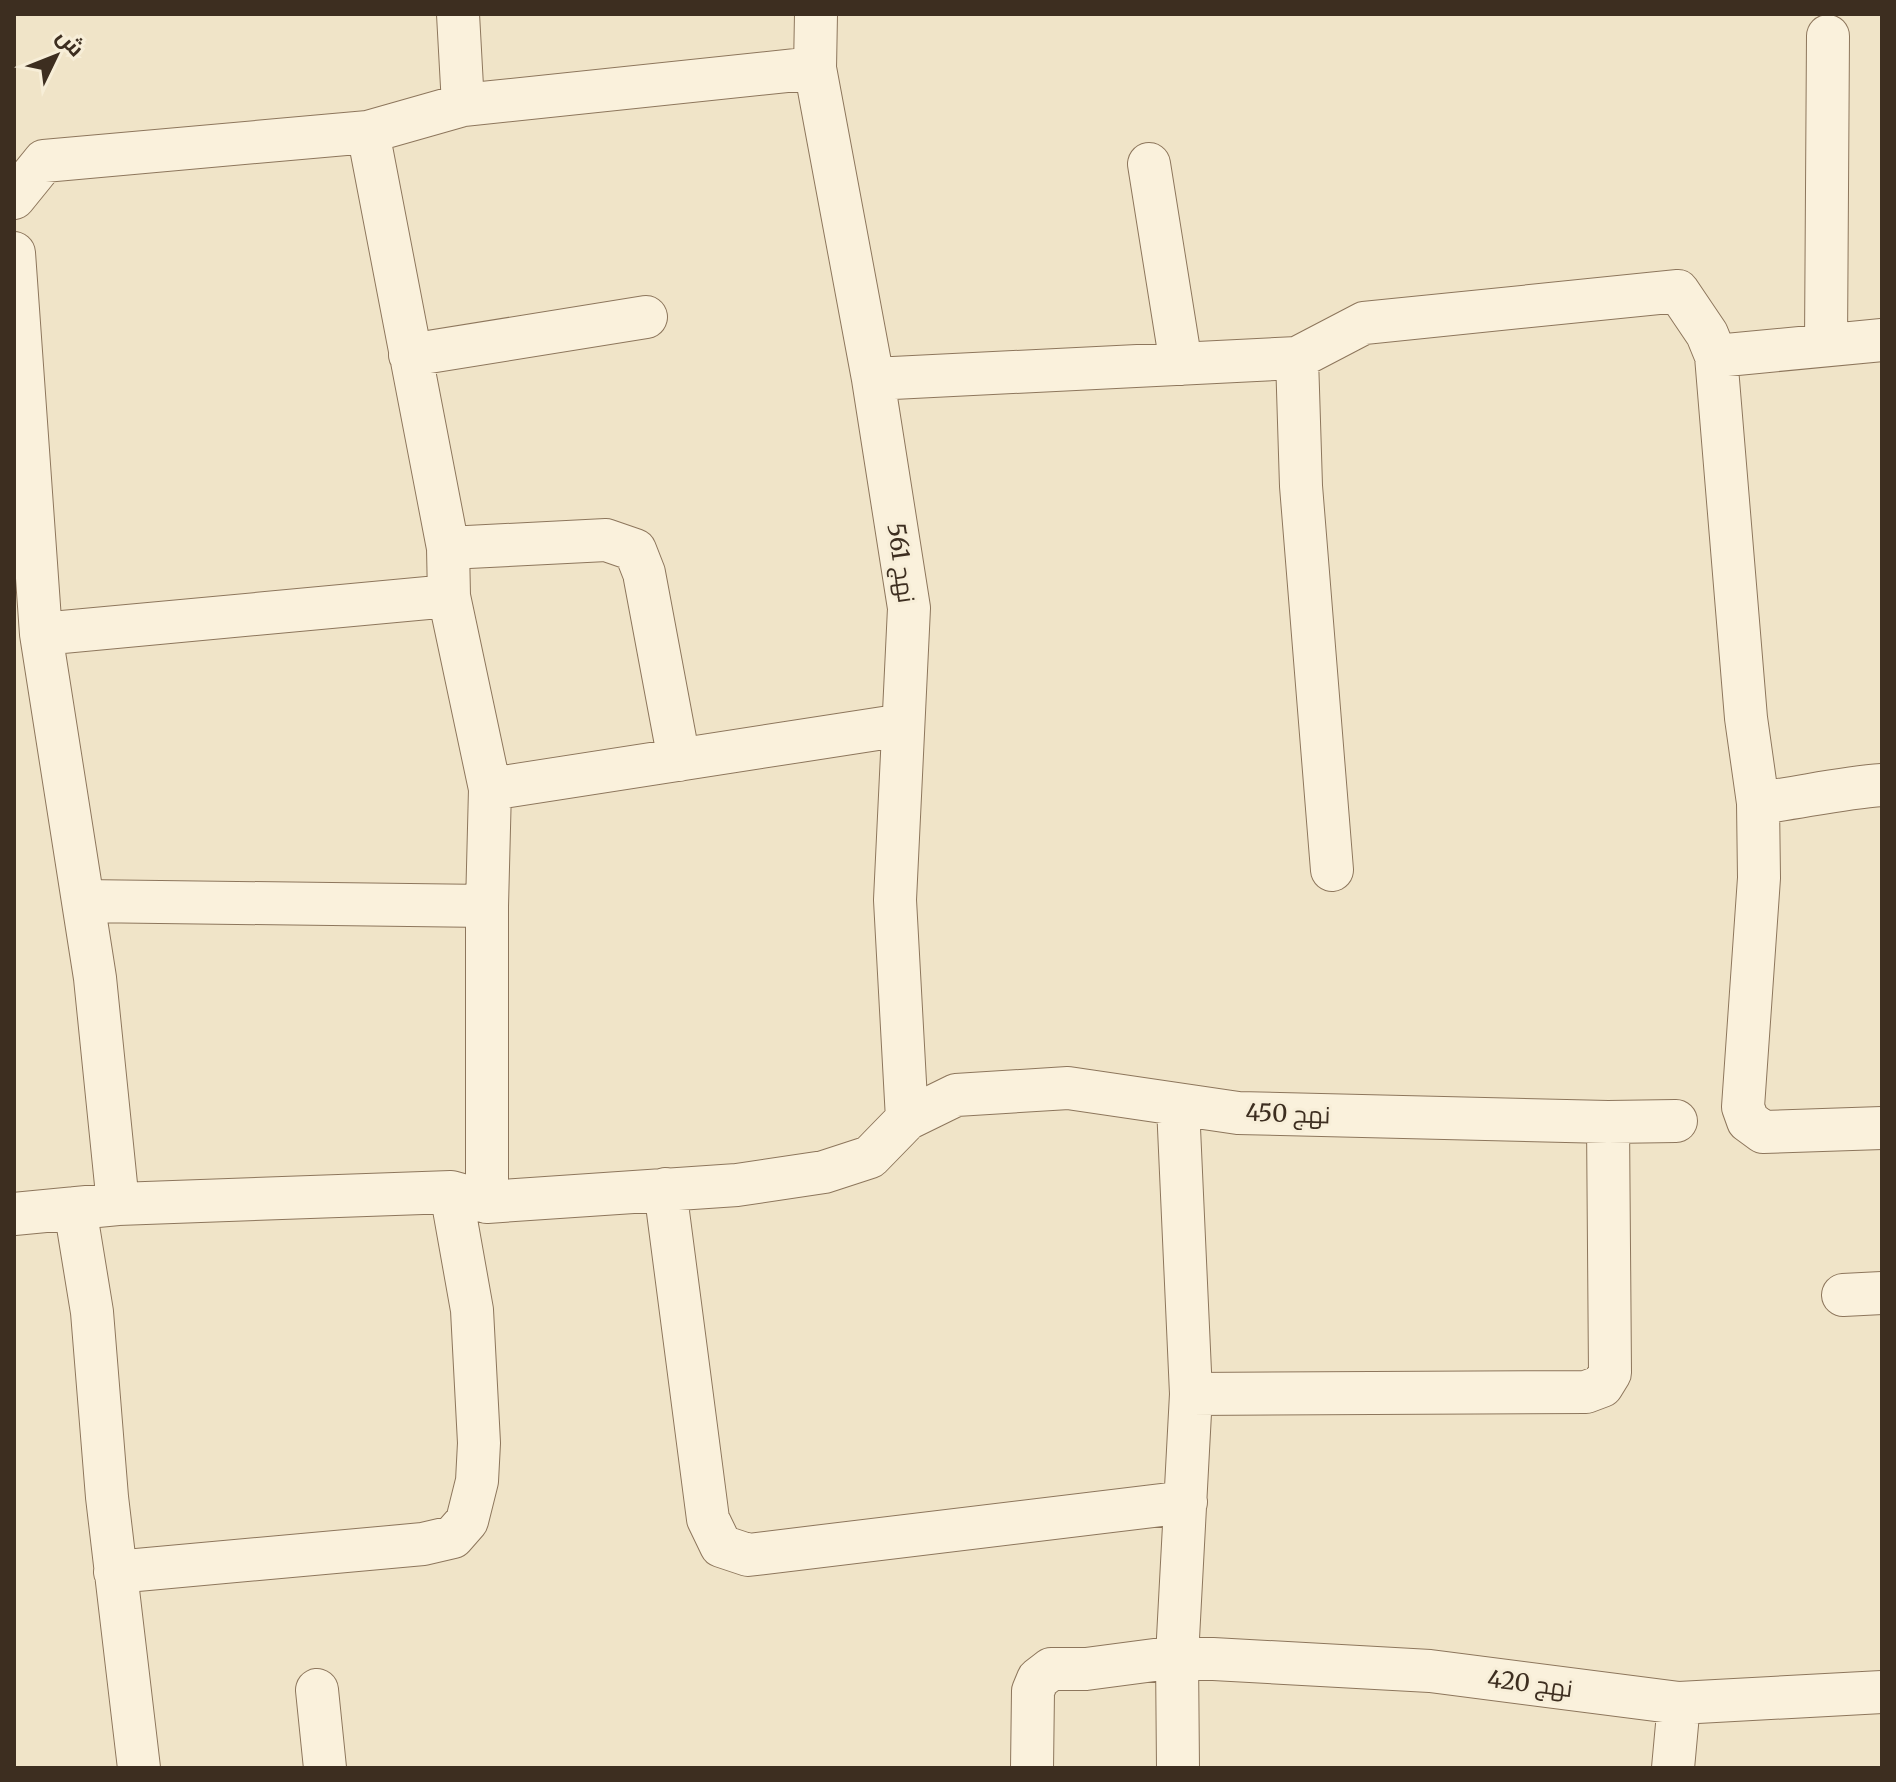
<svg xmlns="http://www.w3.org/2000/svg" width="1896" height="1782" font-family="Merriweather,Cairo,serif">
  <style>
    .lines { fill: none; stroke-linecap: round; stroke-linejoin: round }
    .minor-casing { stroke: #8d765c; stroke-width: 44 }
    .minor { stroke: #faf1dc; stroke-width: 42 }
    .labels { text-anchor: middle; stroke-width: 6; stroke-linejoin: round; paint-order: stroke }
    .street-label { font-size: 24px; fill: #3d2e20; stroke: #f7eed8 }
  </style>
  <rect width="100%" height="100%" fill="#f0e4c8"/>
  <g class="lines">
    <g class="minor-casing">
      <path id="minor" d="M458,14L463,105
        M816,14L815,68L873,379L909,608L895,900L907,1119
        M368,132L448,548L449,596L490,789L487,906V1202
        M1149,164L1181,364
        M14,198L44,161L368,132L463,105L815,68
        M14,253L41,634L95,978L118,1204
        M1826,344L1828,36
        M410,355L646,317
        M1716,356L1882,340
        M1297,358L1301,486L1332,870
        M873,379L1297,358L1364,323L1678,291L1707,334L1716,356L1746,718L1758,803
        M448,548L606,540L635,550L644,573L679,760
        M41,634L449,596
        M1882,785C1840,788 1799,798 1758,803L1759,878L1743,1107L1748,1121L1763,1132L1882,1128
        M490,789L903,725
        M83,901L487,906
        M1178,1106L1191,1394L1177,1657L1178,1768
        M665,1189L708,1519L721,1546L748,1555L1186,1502
        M75,1208L92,1312L107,1497L139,1768
        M14,1214L118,1204L451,1192L487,1202L737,1185L824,1172L870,1157L907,1119L956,1095L1068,1088L1238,1113L1608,1122L1676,1121
        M1843,1295L1882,1293
        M1191,1394L1586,1392L1602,1386L1610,1373L1608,1122
        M115,1572L423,1544L453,1537L467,1521L477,1481L479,1443L472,1310L451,1192
        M317,1690L325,1768
        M1032,1768L1033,1691L1038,1679L1051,1669H1086L1177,1657L1430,1671L1679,1703L1882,1692
        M1673,1768L1679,1703"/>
    </g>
    <use href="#minor" class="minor"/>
  </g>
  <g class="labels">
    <g class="street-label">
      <text transform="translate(901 563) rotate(82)" y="8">نهج 561</text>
      <text transform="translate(1288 1114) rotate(2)" y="8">نهج 450</text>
      <text transform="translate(1530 1684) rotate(7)" y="8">نهج 420</text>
    </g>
  </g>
  <rect width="1896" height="1782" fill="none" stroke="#3d2e20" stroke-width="32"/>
  <g transform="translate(56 56) rotate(47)" stroke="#f7eed8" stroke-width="6" paint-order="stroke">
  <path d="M0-6L14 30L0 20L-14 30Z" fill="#3d2e20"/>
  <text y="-12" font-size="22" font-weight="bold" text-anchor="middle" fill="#3d2e20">ش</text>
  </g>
</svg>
